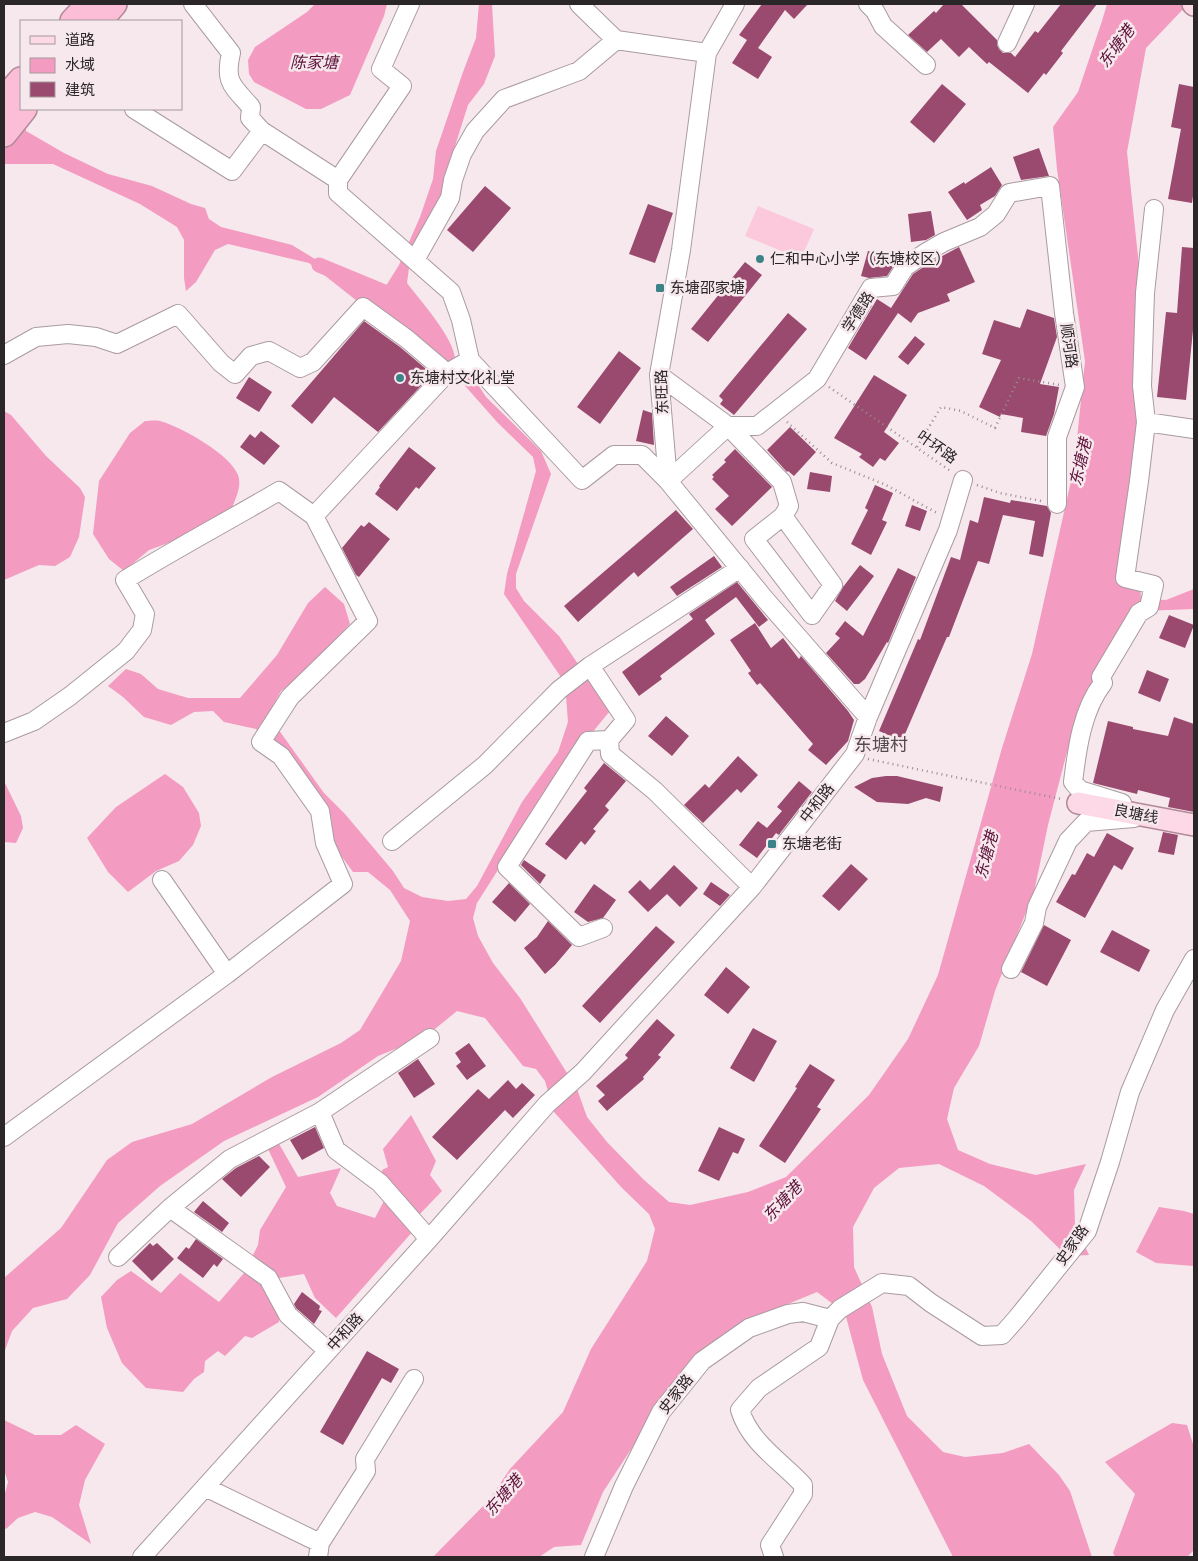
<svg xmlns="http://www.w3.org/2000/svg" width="1198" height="1561" font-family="'PT Sans Narrow','Noto Sans SC',sans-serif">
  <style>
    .green { fill: #fbc8dc }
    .water { fill: #f39bc0 }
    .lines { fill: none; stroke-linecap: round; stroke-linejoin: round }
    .canal { stroke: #f39bc0; stroke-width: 15 }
    .building { fill: #9a4a6e }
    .minor-casing { stroke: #a99ba0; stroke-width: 20 }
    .major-casing { stroke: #b28999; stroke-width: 24 }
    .highway-casing { stroke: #b28999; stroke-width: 28 }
    .path { stroke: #978d91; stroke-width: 2.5; stroke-dasharray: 1 4; stroke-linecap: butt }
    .minor { stroke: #fff; stroke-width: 18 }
    .major { stroke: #fdd8e6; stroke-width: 21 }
    .highway { stroke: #fbbed6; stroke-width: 25 }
    .poi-dot { fill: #3b8389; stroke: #f6e8ed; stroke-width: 2 }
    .labels { text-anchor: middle; stroke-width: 5; stroke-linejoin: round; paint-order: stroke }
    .poi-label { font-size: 15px; fill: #2b2628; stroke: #f6e8ed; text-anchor: start }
    .street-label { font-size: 15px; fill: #2b2628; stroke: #f6e8ed }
    .water-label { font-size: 16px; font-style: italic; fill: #5d1139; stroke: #f6e8ed }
    .quarter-label { font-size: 18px; fill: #564a4e; stroke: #f6e8ed }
  </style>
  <rect width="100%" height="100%" fill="#f6e8ed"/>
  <path class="green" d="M758,206L814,229L801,259L745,236Z"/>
  <path class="water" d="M315,4H387L384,16L350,95L321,109H306L254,82L249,74L248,60L255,47L307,12Z
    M479,4H492L495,56L484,84L468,105L449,165L446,188L410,260L407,283C420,300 453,337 455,358L469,371L486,397L541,451L551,474L516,574V588L524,601L559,636L610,711C559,771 519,837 477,903L473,918L478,936L493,963L520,998L577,1089L587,1117L607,1142L643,1179L669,1202L690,1205L748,1192L786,1177L869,1095L908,1039L938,975L1002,748L1032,654L1074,468L1085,361L1057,169L1053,127L1078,92L1102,21L1107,4H1188L1146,48L1127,152L1149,361L1129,553L1140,585L1141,599L1166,600L1194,589V609L1142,611L1096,682L1067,752L1048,825L1034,892L995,991L979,1046L954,1088L947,1119L958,1150L990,1164L1036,1175L1086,1164L1074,1190L1075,1226L1089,1255L1067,1256L1031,1221L984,1186L939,1164L899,1168L874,1188L853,1227L854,1267L872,1307L882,1354L907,1416L943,1452L965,1457L1003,1453L1029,1444L1059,1475L1070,1491L1092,1557H953L863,1380L845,1313L817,1292L737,1325L685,1367L603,1492L581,1545L554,1547L539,1557H433L489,1500L510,1469L563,1412L591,1349L647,1261L655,1229L649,1214L622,1188L554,1112L545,1081L536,1069L523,1066L485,1018L457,1011L425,1037L378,1056L318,1097L224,1141L160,1186L118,1223L90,1275L67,1299L33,1308L12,1331L4,1353V1278L61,1228L107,1160L132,1142L192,1124L272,1077L341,1043L360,1030L401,961L410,921L390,890L368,872H353L334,846L331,817L256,729L224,722L213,711L194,712L171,725L144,717L123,697L108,686L126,669L141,674L158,689L188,698H240L277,655L308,603L325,587L344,604L350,624L304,672L281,691L268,715L324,793L345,814L393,871L404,888L422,897L448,901L466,899L477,886L522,802L558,752L568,722L565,683L504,594L507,574L536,471L533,457L497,422L459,379L447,362L407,330L361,298L357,301L309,263L228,244L215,250L196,282L186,291L184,278V240L177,227L140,204L53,164H4V104L23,120L26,131L64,153L108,174L152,186L191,204L205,208L209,219L221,227L292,245L359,286L376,292L384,289L399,265L420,217L433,179L436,151L463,72L476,38Z
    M4,411L11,415L46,456L80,488L85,497L79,537L70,557L55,566L39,565L4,580Z
    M145,421C149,421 155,420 160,421C180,426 231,455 238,475C242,486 236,497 232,508L174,541L149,550L124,571L109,559L93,534L99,481L130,433Z
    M165,774L183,787L199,813L201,826L193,845L179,861L156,871L128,892L108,872L87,838L116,807Z
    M4,781L21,816L23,828L16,843L4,842Z
    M411,1115L436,1161L430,1175L442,1191L418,1216L382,1174V1170L388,1167L383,1149Z
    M278,1142L298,1177L341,1168L330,1193L337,1206L375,1218L386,1197L414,1230L336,1318L315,1298L304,1274L279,1278L252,1257L258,1245L260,1230L286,1187L268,1149Z
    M1159,1207L1184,1211L1194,1214V1266L1156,1263L1136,1252Z
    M131,1271L161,1293L180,1273L219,1302L244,1273L269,1288L280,1306L279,1322L252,1338L245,1336L225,1356L218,1351L205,1361L204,1372L194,1379L183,1392L146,1388L122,1363L107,1328L101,1297L117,1280Z
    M4,1420L35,1435H61L76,1425L105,1444L85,1480L79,1505L91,1544L52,1517L35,1512L18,1518L6,1529L4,1527V1497L8,1482L4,1470Z
    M1172,1423L1187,1425L1194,1447V1550L1187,1557H1115L1113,1553L1135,1494L1105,1462Z"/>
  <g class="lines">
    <path class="canal" d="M319,265L399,298"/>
  </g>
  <path class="building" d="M762,4H808L794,19L785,10L758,48L772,57L758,79L732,63L747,40L739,35Z
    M944,4H961L997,40V44L999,49L1003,53H1011L1015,57L1035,31L1038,33L1061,4H1097L1061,51L1063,53L1046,75L1044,73L1028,93L989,62L987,64L969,47L959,57L941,39L927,52L908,35L934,11L936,13Z
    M942,84L966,104L934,143L910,122Z
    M1179,84L1194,87V189L1192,203L1168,199L1181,129L1171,127Z
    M1039,148L1049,176L1021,180L1013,157Z
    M991,167L1002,185L995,196L980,205L982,210L967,220L948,192L964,182L965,184Z
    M485,186L511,208L473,252L447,230Z
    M648,204L673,213L655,263L629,254Z
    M931,211L935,235L926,240L911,242L908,214Z
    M959,247L975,282L947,294L950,301L918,313L911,323L898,313L866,360L848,348L877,299L891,308L913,274L931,262Z
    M1182,247L1194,248V320L1186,400L1157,397L1166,312L1177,313Z
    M868,251L898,259L887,276L869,278L861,276Z
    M745,262L762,275L708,342L691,329Z
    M1027,309L1054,318L1057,337L1040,384L1059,387L1054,414L1046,436L1021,432L1023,418L1001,414L1000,417L979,407L1001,360L982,354L994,320L1020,328Z
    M788,313L807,329L734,415L720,404L723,400L719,396Z
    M364,321L400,347L432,374L378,432L334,397L312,424L291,406Z
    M915,336L925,344L908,365L898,357Z
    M619,351L641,368L600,424L577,407Z
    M874,375L907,395L884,432L899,443L885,461L880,458L873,467L859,457L862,454L834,438Z
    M249,377L272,392L259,412L236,398Z
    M643,410L652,413L654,445L636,441Z
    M790,427L816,452L794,476L788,471L787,472L767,450Z
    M261,431L280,446L264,465L240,447L250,434L255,438Z
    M409,447L436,468L419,489L416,487L397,511L375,494L380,487L379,486Z
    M735,449L772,487L732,526L715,509L729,496L712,479L714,477L712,475L726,462L724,460Z
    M810,472L832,476L830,492L807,489Z
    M875,485L893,493L882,520L887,522L871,555L851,544L868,510L865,508Z
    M984,497L1010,503L1011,500L1047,506L1051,513L1043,557L1029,554L1035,521L1003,515L989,564L978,561L949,637H947L902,741L879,731L918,639L920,640L951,557L960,560L970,520L978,523Z
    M912,505L927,511L920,531L905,526Z
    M676,510L693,529L638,577L634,572L578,622L564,606Z
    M369,522L390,539L359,577L356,575L342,548L361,525L364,527Z
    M714,556L722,567L677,596L670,587Z
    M860,565L874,576L847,611L835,601L843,587Z
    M898,568L916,577L888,643L887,642L865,679L859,684H854L826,653L840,638L835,634L845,621L863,636Z
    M737,582L768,620L759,627L736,597L705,620L715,634L660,676L662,679L639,696L622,672L693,619L689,614Z
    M1169,615L1194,625L1185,648L1159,638Z
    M755,623L771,648L783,638L799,659L801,656L848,711L854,720L848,741L826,765L808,750L813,744L760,683L757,685L748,673L751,671L730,640Z
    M1147,670L1169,679L1160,702L1138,693Z
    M666,716L689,736L672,756L648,736Z
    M1174,717L1194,724V812L1168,807L1170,798L1138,790L1137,794L1093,783L1108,721L1133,727V729L1168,736Z
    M738,756L758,775L741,793L737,789L703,823L684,805L705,784L709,788Z
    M604,763L626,781L605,806L609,810L593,829L596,831L585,845L581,841L566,860L545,844L587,791L584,788Z
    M886,776H897L943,787L940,802L926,798L908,804L877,802L854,787L872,778Z
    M799,781L812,792L781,832L779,835L776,833L757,858L739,845L758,821L767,828L782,811L777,807Z
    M1163,832L1178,835L1174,855L1158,852Z
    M1107,833L1134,848L1122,870L1114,865L1085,918L1056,902L1072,874L1075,875L1087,853L1094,857Z
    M524,860L546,875L540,884L521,865Z
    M851,864L868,879L839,911L822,896Z
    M674,865L698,888L680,907L667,894L648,912L628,892L640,880L650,890Z
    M711,882L730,895L720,906L703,894Z
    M509,883L530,904L515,922L492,902Z
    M594,884L616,900L603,918L588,922L574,912Z
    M548,921L572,945L555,965L545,974L524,948L537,937Z
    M1044,925L1071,940L1047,986L1021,972Z
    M656,926L675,942L600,1023L582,1006Z
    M1112,930L1150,950L1139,972L1100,952Z
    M726,967L750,987L728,1014L704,995Z
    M657,1019L675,1035L658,1055L661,1057L643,1077L644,1079L607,1111L598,1101L605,1095L596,1086L628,1058L625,1055Z
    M753,1028L777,1041L754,1082L730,1068Z
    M469,1043L486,1066L467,1080L456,1066L461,1062L455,1053Z
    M418,1059L435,1084L414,1098L398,1073Z
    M810,1064L835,1080L817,1107L821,1109L785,1163L759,1146L797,1088L795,1087Z
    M508,1080L516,1089L522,1083L535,1095L513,1118L505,1110L457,1160L432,1137L478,1089L489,1099Z
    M315,1127L324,1148L302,1160L290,1140Z
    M719,1127L745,1139L738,1154L733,1152L719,1181L698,1171Z
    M259,1156L270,1167L241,1197L222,1179L236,1168Z
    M203,1201L229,1223L222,1232L194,1212Z
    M196,1239L223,1259L217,1267L214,1264L203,1278L177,1258L186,1247L189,1249Z
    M150,1243L153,1246L157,1243L174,1259L152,1281L132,1261Z
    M302,1292L320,1306L319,1310L322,1311L314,1324L296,1308L294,1304Z
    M367,1351L399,1369L391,1383L382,1378L343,1445L320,1432Z"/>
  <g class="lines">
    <g class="minor-casing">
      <path id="minor" d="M193,4L231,53C224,83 233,86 251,107L250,118L262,131L338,180
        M410,4L381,69L402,86L338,180V193L451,292L461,320L470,360L582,480L614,455H642L668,481L728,426L782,482L789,506L783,516L754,539L812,615L833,585L783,516
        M579,4L616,40L707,53
        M735,4L707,53L681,250L659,375L668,481L764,598L868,717
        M868,4L875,11L883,26L926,65
        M1007,43L1025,4
        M134,109L232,171L262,131
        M415,260L450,198L453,180L462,154L475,131L504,99L579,71L616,40
        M4,355L36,337L68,334L96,337L117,344L178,314L221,363L235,374L251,356L269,351L300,368L313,362L363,307L407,339L447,373
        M659,375L728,426H757L817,379L871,288L893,286L905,267L925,253L944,242L980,227L996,214L1009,193L1050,186L1064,313L1075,387L1057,437V504
        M1146,422L1194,429
        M590,666L626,720L609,740L588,741L507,867L579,937L603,928
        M4,733L34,721L70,696L126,651L142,630L145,614L125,580C175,549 228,521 279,491L314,516
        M609,740L610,754L655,791L752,887
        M1122,803L1080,790L1073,782C1077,749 1082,710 1103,683L1101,677L1139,613L1149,607L1154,585L1125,578L1139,481L1146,422L1142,386L1145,293L1154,209
        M392,841L485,765L559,690L590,666L740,568
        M162,880L227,974
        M1011,969L1034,923L1037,907L1068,841L1086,822L1134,818
        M320,1112L336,1150L380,1183L429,1239
        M4,1137L227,974L343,884L325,843L320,811L281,756L261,742L290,697L368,621L314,516L447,373L470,360
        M170,1208L268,1278L288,1315L328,1351
        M118,1257L170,1208L230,1159L320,1112L430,1038
        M205,1487L320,1543
        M142,1557L429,1239L547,1104L583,1072L752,887L855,754L868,717L948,530L963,480
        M318,1557L320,1543L366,1471L365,1459L414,1379
        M594,1557L624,1486L661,1412L702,1361L749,1328L788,1314L803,1312L830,1319L840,1309L882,1283L909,1286L931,1303L982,1336L1002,1335L1017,1318L1087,1231L1110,1162L1130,1092L1165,1010L1194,959
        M774,1557L770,1545L803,1494V1485C781,1461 750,1443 740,1410L759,1388L819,1347L830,1319"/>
    </g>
    <g class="major-casing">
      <path id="major" d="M1193,4L1194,5
        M1078,803L1194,825"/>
    </g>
    <g class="highway-casing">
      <path id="highway" d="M73,21L89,4
        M99,21L114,4
        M4,100L21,80
        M4,134L24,109"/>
    </g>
    <path class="path" d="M829,387L952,472
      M787,422L832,463L886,485L937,513
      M917,447L941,407L961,411L995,428L1019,378L1060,385
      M977,485L1000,493L1041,501
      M868,759L1061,799"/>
    <use href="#minor" class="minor"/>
    <use href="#major" class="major"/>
    <use href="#highway" class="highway"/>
  </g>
  <g class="poi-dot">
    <circle cx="760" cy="259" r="5"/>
    <rect x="655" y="283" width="10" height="10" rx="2.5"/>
    <circle cx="400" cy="378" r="5"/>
    <rect x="767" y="839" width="10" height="10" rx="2.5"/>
  </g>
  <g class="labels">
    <g class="poi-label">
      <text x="770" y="264">仁和中心小学（东塘校区）</text>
      <text x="670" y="293">东塘邵家塘</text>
      <text x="410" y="383">东塘村文化礼堂</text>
      <text x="782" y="849">东塘老街</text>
    </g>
    <g class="street-label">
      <text transform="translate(858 312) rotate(-57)" y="5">学德路</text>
      <text transform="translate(1069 346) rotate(82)" y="5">顺河路</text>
      <text transform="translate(662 392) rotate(-92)" y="5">东旺路</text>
      <text transform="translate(937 447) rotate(35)" y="5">叶环路</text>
      <text transform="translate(817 803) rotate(-52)" y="5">中和路</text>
      <text transform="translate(1136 814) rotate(11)" y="5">良塘线</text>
      <text transform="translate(1072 1245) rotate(-55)" y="5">史家路</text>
      <text transform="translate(345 1332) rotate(-48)" y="5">中和路</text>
      <text transform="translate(676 1394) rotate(-52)" y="5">史家路</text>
    </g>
    <g class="water-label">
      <text transform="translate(1116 46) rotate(-53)" y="6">东塘港</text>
      <text x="314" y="68">陈家塘</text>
      <text transform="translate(1080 462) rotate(-77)" y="6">东塘港</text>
      <text transform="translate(986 855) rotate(-75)" y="6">东塘港</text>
      <text transform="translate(782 1201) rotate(-46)" y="6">东塘港</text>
      <text transform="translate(503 1495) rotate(-49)" y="6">东塘港</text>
    </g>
    <g class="quarter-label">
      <text x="881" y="751">东塘村</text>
    </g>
  </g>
  <rect width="1198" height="1561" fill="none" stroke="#2b2628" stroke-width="10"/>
  <rect x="20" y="20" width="162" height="90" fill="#f6e8ed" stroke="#a59a9e"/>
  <rect x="30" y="36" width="25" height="8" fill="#fdd8e6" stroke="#a59a9e"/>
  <text x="65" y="45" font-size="15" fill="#2b2628">道路</text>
  <rect x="30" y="58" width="25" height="15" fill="#f39bc0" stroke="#a59a9e"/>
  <text x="65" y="70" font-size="15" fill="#2b2628">水域</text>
  <rect x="30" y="82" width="25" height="15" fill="#9a4a6e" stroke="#a59a9e"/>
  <text x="65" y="95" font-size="15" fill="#2b2628">建筑</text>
</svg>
